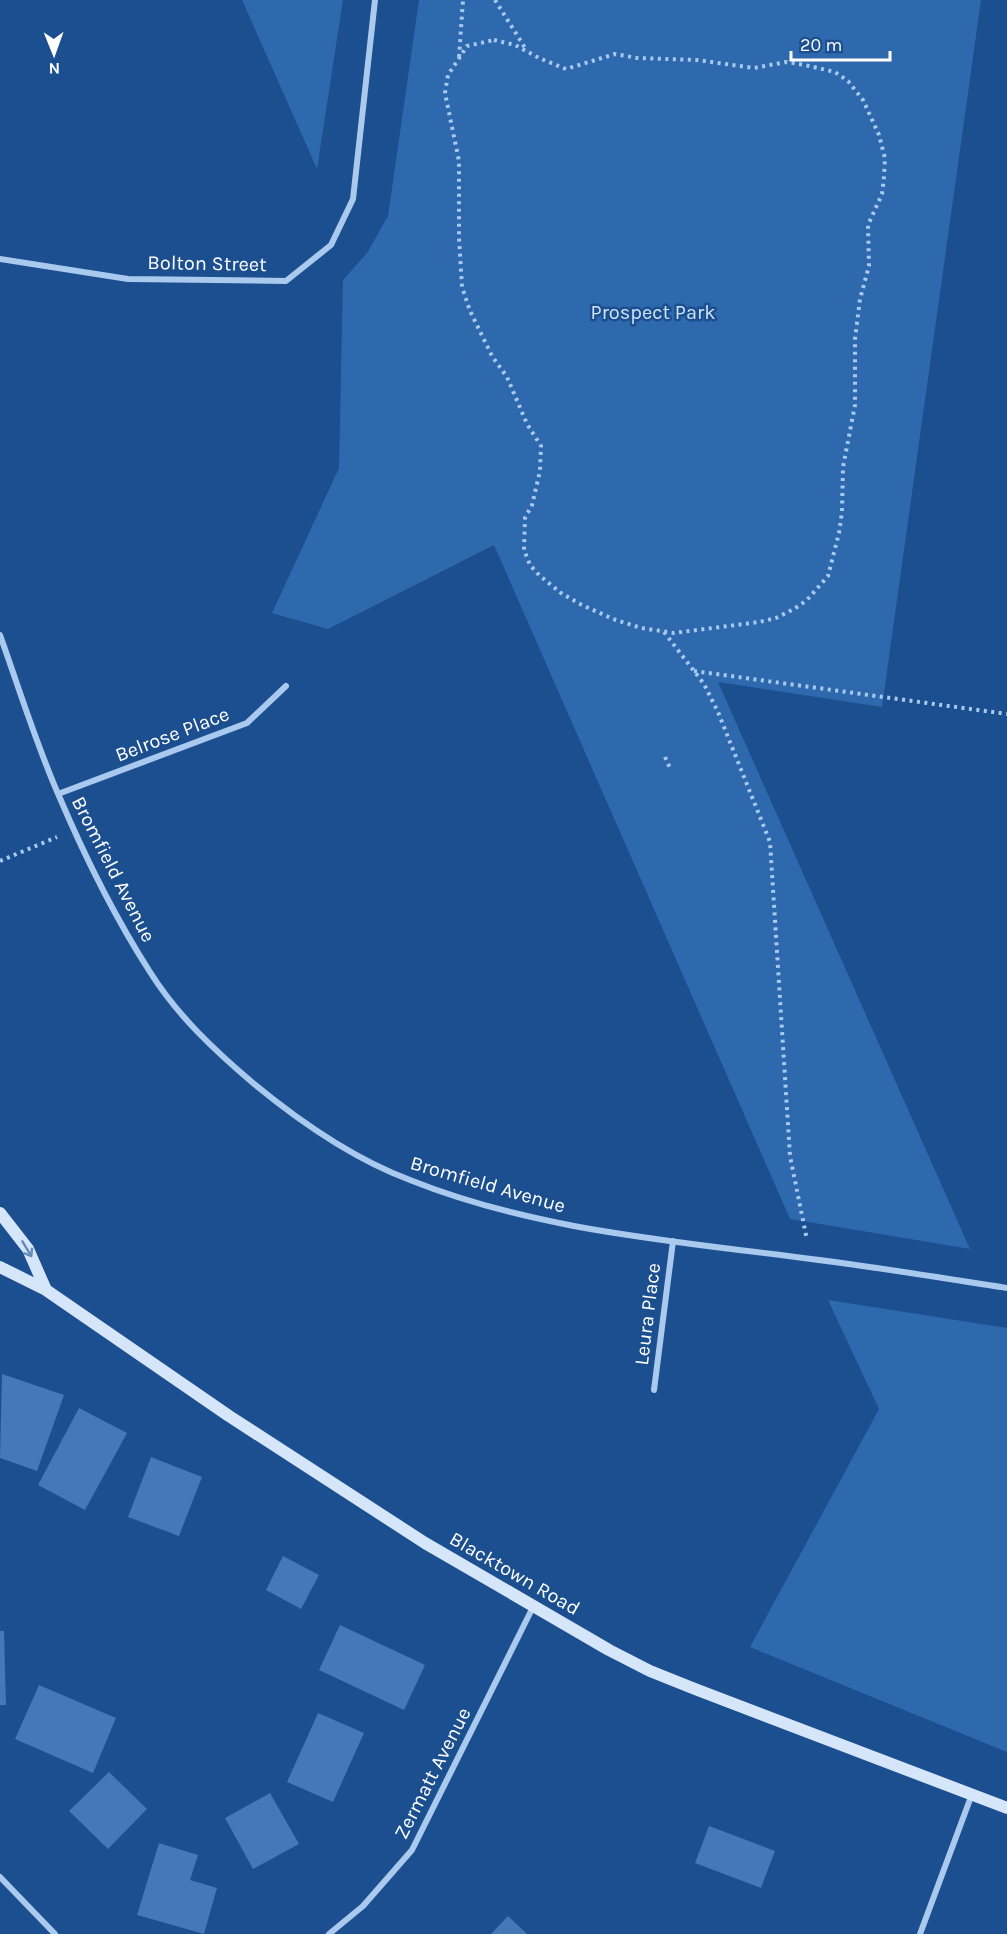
<svg xmlns="http://www.w3.org/2000/svg" width="1007" height="1934" font-family="Karla,sans-serif">
  <style>
    .green { fill: #2e69ad }
    .building { fill: #4478b7 }
    .lines { fill: none; stroke-linecap: round; stroke-linejoin: round }
    .path { stroke: #a9c9ee; stroke-width: 4; stroke-dasharray: 3 4.5; stroke-linecap: butt }
    .street { stroke: #a9c9ee; stroke-width: 6 }
    .secondary { stroke: #d6e6fa; stroke-width: 12 }
    .oneway { stroke: #668bba }
    .labels { text-anchor: middle; stroke-width: 5; stroke-linejoin: round; paint-order: stroke }
    .street-label { font-size: 20px; fill: #fff; stroke: #1b4f8f }
    .park-label { font-size: 20px; fill: #cfe3fa; stroke: #1b4f8f }
  </style>
  <rect width="100%" height="100%" fill="#1b4f8f"/>
  <path class="green" d="M242,0H343L317,169Z
    M419,0H981L882,707L718,682L970,1249L790,1219L494,545L328,629L272,613L339,468L343,280L367,253L388,216Z
    M828,1300L1007,1328V1752L750,1647L879,1409Z"/>
  <path class="building" d="M2,1374L64,1395L37,1471L0,1458Z
    M79,1408L127,1433L85,1510L38,1485Z
    M151,1457L202,1477L179,1536L128,1517Z
    M283,1556L319,1575L301,1609L266,1590Z
    M340,1625L425,1665L404,1710L319,1670Z
    M0,1631H4L6,1705H0Z
    M39,1685L116,1718L93,1773L15,1739Z
    M318,1713L364,1733L333,1802L287,1782Z
    M109,1772L147,1809L108,1849L69,1811Z
    M270,1793L299,1844L253,1869L225,1818Z
    M709,1826L775,1851L761,1888L695,1863Z
    M159,1843L198,1855L190,1880L217,1888L204,1934L137,1915Z
    M508,1916L527,1934H491Z"/>
  <g class="lines">
    <path class="path" d="M495,0L527,51
      M494,40L515,45L539,58L566,69L615,54L637,58L697,60L754,68L786,62L805,65L835,72L848,81L863,100L879,135L885,158L884,177L882,194L868,225L869,266L860,299L855,339V405L843,467L842,512L839,533L828,576L807,600L794,609L776,618L759,622L674,633L641,628L613,619L580,604L561,593L539,575L530,565L524,550L525,518L532,505L540,471L541,446L527,424L507,377L492,356L470,311L462,287L459,238V161L445,93L448,75L467,46Z
      M459,57L463,0
      M664,632L704,684L718,712L770,842L790,1156L807,1240
      M694,671L1007,714
      M665,757L670,768
      M0,861L57,837"/>
    <path class="street" d="M0,259L128,279L286,281L331,245L353,199L375,0
      M0,635C19,688 36,744 59,796C85,857 114,916 150,972C177,1015 214,1050 253,1083C299,1121 354,1159 410,1180C537,1231 676,1241 811,1259C876,1267 942,1278 1007,1288
      M58,794L247,723L286,686
      M654,1390L673,1241
      M0,1877L55,1934
      M329,1934L363,1906L412,1850L534,1605
      M920,1934L972,1794"/>
    <path class="secondary" d="M0,1213L28,1249L46,1290
      M0,1267L46,1290L229,1416L425,1543L609,1650L650,1671L695,1689L1007,1808"/>
  </g>
  <defs><path id="oneway-shaft" d="M-6 0H5M1.5-3L5.5 0L1.5 3" fill="none" stroke-width="1.6" stroke-linecap="round" stroke-linejoin="round" transform="scale(1.5)"/></defs>
  <use class="oneway" href="#oneway-shaft" transform="translate(27 1249) rotate(59)"/>
  <g class="labels">
    <g class="street-label">
      <text transform="translate(207 263) rotate(1)" y="7">Bolton Street</text>
      <text transform="translate(172 734) rotate(-21)" y="7">Belrose Place</text>
      <text transform="translate(114 869) rotate(63)" y="7">Bromfield Avenue</text>
      <text transform="translate(488 1184) rotate(16)" y="7">Bromfield Avenue</text>
      <text transform="translate(647 1314) rotate(-83)" y="7">Leura Place</text>
      <text transform="translate(515 1573) rotate(30)" y="7">Blacktown Road</text>
      <text transform="translate(432 1773) rotate(-63)" y="7">Zermatt Avenue</text>
    </g>
    <g class="park-label">
      <text x="653" y="319">Prospect Park</text>
    </g>
  </g>
  <g transform="translate(54 54) rotate(179)" stroke="#1b4f8f" stroke-width="4.5" paint-order="stroke">
  <path d="M0-4.5L10 22L0 15L-10 22Z" fill="#ffffff"/>
  <text y="-9" font-size="16" font-weight="bold" text-anchor="middle" fill="#ffffff">N</text>
  </g>
  <path d="M791 51v9h99v-9" fill="none" stroke="#ffffff" stroke-width="3"/>
  <text x="800" y="51" font-size="18" fill="#ffffff" stroke="#1b4f8f" stroke-width="4.5" paint-order="stroke">20 m</text>
</svg>
